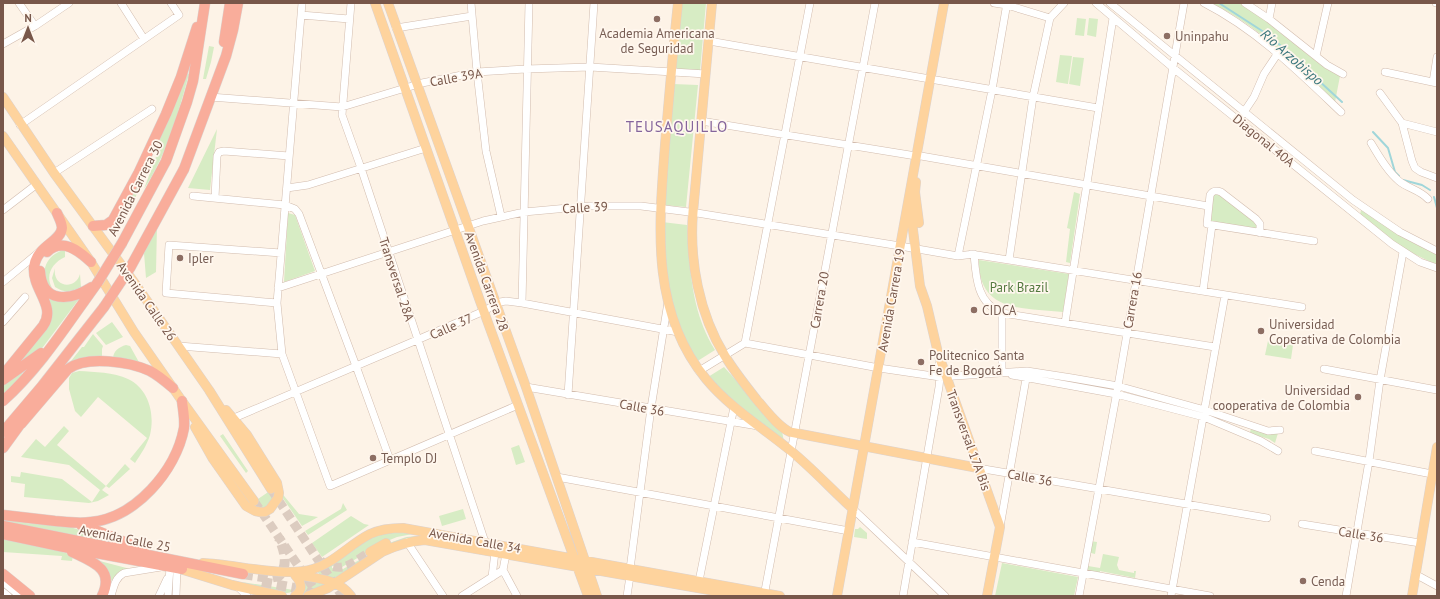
<svg xmlns="http://www.w3.org/2000/svg" width="1440" height="599" font-family="'PT Sans',sans-serif">
  <style>
    .green { fill: #d7ecc4 }
    .lines { fill: none; stroke-linecap: round; stroke-linejoin: round }
    .stream { stroke: #a0d6da; stroke-width: 2 }
    .major-tunnel { stroke: #dcccc0; stroke-width: 9; stroke-dasharray: 9 4.5; stroke-linecap: butt }
    .highway-tunnel { stroke: #dcccc0; stroke-width: 10; stroke-dasharray: 10 5; stroke-linecap: butt }
    .minor-casing { stroke: #d2bcae; stroke-width: 8 }
    .major-casing { stroke: #dcd3d0; stroke-width: 10 }
    .highway-casing { stroke: #dcd3d0; stroke-width: 11 }
    .minor { stroke: #fff; stroke-width: 7 }
    .major { stroke: #fed39d; stroke-width: 9 }
    .highway { stroke: #f9ad9b; stroke-width: 10 }
    .highway-bridge-casing { stroke: #dcd3d0; stroke-width: 11; stroke-linecap: butt }
    .highway-bridge { stroke: #f9ad9b; stroke-width: 10 }
    .education-dot { fill: #8d6e63; stroke: #fff7ee; stroke-width: 1.5 }
    .labels { text-anchor: middle; stroke-width: 3.5; stroke-linejoin: round; paint-order: stroke }
    .education-label { font-size: 13px; fill: #785e54; stroke: #fff7ee; text-anchor: start }
    .street-label { font-size: 13px; fill: #78574a; stroke: #fff7ee }
    .park-label { font-size: 13px; fill: #53793e; stroke: #fff7ee }
    .water-label { font-size: 14px; font-style: italic; fill: #3c787e; stroke: #fff7ee }
    .quarter-label { font-size: 15px; letter-spacing: 1px; fill: #85659c; stroke: #fff7ee }
  </style>
  <rect width="100%" height="100%" fill="#fdf3e7"/>
  <path class="green" d="M681,3H706L700,71L675,70Z
    M1211,3H1240L1252,10L1340,76L1335,102C1297,66 1259,26 1211,3Z
    M1077,18L1086,19L1084,36L1075,35Z
    M1089,18L1098,19L1096,37L1087,35Z
    M209,46L214,47L211,62L206,79H203Z
    M1060,55L1072,56L1068,84L1056,82Z
    M1073,57L1084,58L1080,86L1069,84Z
    M186,73L189,74C178,114 167,154 144,189L157,154L156,145Z
    M673,84L698,85L686,207L663,205Z
    M217,129L210,190L188,188Z
    M151,158L132,206L126,217L113,225Z
    M1074,192L1080,194L1070,263L1066,262L1070,229L1067,228Z
    M1219,194L1255,222L1257,224V231L1211,221L1213,198L1214,195Z
    M1361,210L1422,247L1437,254V265L1404,249L1360,215Z
    M288,213L295,215L315,271L284,282Z
    M662,222L687,225C690,270 691,311 715,350L696,362L687,347L667,290Z
    M157,226L156,272L146,278L144,253Z
    M65,250V257C52,263 45,275 52,288C37,276 46,253 65,250Z
    M979,260L1069,274L1063,312C1025,308 978,313 979,260Z
    M55,268C52,288 76,290 80,274L81,287C71,292 64,293 55,287L52,278Z
    M42,290L82,295L43,347L7,374L43,332Z
    M112,322L123,337L106,345L96,333Z
    M93,334L103,346L102,349V359L64,370L82,347H84Z
    M1268,341L1293,345L1291,359L1265,355Z
    M126,345L130,346L140,364L113,359C113,351 119,347 126,345Z
    M724,367L782,431L784,442L733,404L708,377Z
    M23,371L21,377L3,394V383Z
    M79,371C94,372 114,372 128,379C149,389 155,414 150,435C147,445 141,454 135,463L130,459L147,438L98,397L81,417L75,411L69,389V378L72,373Z
    M64,426L69,431L57,445L106,486L125,464L130,469L109,488L106,486L102,490L109,495L98,501L89,503L24,497L25,484L11,482V476L20,477L21,472L62,479L92,502L100,490L69,465L21,457L36,439L45,447Z
    M1251,429L1278,433L1275,443L1269,439L1252,434L1250,432Z
    M223,434L248,471L246,473L220,436Z
    M519,445L525,462L516,465L511,448Z
    M277,486V496L264,510L248,506Z
    M280,491L299,514L318,517L302,526L280,494Z
    M343,503L347,510L308,535L305,531L341,509Z
    M463,509L466,519L442,526L439,516Z
    M351,516L364,524L369,525L322,557L312,543Z
    M3,519L25,523L70,527L128,545L52,549L73,555L72,561L61,560L62,556L3,552Z
    M860,527L867,533V539L854,537L855,529H858Z
    M380,532L418,533L397,537L385,542L342,567L332,566V568L336,569H343L392,542L406,537L428,535L413,539L335,581L322,578L317,571L368,538Z
    M1090,541L1097,542L1095,554L1091,553L1088,566L1100,568L1103,554L1119,557L1117,565L1119,570L1134,573V571H1136L1135,578L1100,571V573L1085,570Z
    M96,560L134,570L119,573L110,582Z
    M1002,563L1078,577L1074,596H995Z
    M299,576L331,583L307,594L299,595Z
    M242,582L294,590C285,599 253,586 242,582Z"/>
  <g class="lines">
    <path class="stream" d="M1219,3L1270,36L1342,102
      M1373,132L1388,148L1395,172L1399,176
      M1403,180L1422,185L1430,190
      M1434,197L1437,208"/>
    <path class="major-tunnel" d="M271,489L342,596
      M254,501L319,596
      M321,561C343,575 351,563 370,552"/>
    <path class="highway-tunnel" d="M243,574L269,578L279,576C289,565 284,550 279,538
      M262,582L306,590L316,596"/>
    <g class="minor-casing">
      <path id="minor" d="M19,3L35,26
        M121,3L144,39
        M302,3L277,303L282,354L330,486L518,405
        M351,3L342,115L361,168L485,542
        M471,3L477,72L486,151L501,216
        M994,3L1007,5L1050,18
        M1096,3L1172,67L1392,244L1420,262L1437,268
        M1110,3L1353,200L1400,232L1437,251
        M1204,3C1257,30 1299,72 1341,112
        M1245,3L1269,19L1327,65L1343,74
        M1436,3H1437
        M301,15L349,19
        M1269,19L1272,3
        M396,28L472,16
        M709,41L930,79
        M3,44L35,26L69,3
        M1316,56L1328,3
        M1385,72L1437,83
        M936,80L1098,108
        M1433,82L1437,57
        M1380,93L1402,123L1412,161L1415,168L1421,172L1437,178
        M210,97L342,107L422,83L477,72L526,69L590,67L706,74
        M1242,115L1254,97L1264,74L1278,53
        M701,121L916,156
        M1402,123L1437,132
        M20,125L179,15L171,3
        M1371,143C1379,156 1387,171 1399,181C1407,188 1420,190 1428,199
        M921,156L1208,206
        M54,173L152,109
        M287,188L308,185L426,148
        M193,196L285,205L295,209L299,214L356,366L390,460
        M215,198L217,156L219,152L224,151L289,156
        M3,210L37,184
        M1260,233V224L1256,219L1221,192C1216,190 1213,190 1210,195L1207,224L1314,241
        M971,254L1302,307
        M974,254C976,278 977,303 1002,313L1215,347
        M958,256L992,90L1007,3
        M1009,260L1033,97L1050,18L1064,3
        M3,282L38,253
        M278,288L483,221L524,212L590,206H641L697,213L900,246L958,256L974,254
        M1203,291L1212,225
        M277,303L166,293L169,245L281,253
        M522,303L529,3
        M1002,313V373
        M3,322L25,297
        M1065,323L1113,18
        M745,343L810,3
        M179,346L282,354
        M1324,369L1437,390
        M699,371L745,343L879,368L940,377L1027,371L1072,378L1118,386L1205,410L1268,431L1280,430
        M1012,375L1116,394L1204,417L1261,441L1278,451
        M526,387L758,426
        M568,395L594,3
        M234,418L417,340L484,311L500,302L506,301L522,303L678,332
        M1315,451L1437,475
        M978,468L1267,518
        M557,477L849,531
        M853,509L945,596
        M1302,524L1420,543
        M1000,527L1027,373
        M407,542L443,596
        M912,542L1210,596
        M506,554L503,570L517,596
        M630,569L651,408L668,302
        M1415,574L1437,586
        M492,577L495,552
        M699,581L734,407
        M3,582L20,596
        M238,587L247,596
        M3,592L8,596
        M111,596C114,586 115,578 124,573L161,567
        M159,596L167,579
        M168,596L170,567
        M176,596L177,568
        M462,596L503,570
        M627,596L630,576
        M764,596L875,3
        M903,596L939,387L940,377L939,361
        M1079,596L1118,386L1184,3
        M1171,596L1225,295
        M1346,596L1369,461L1380,380L1403,252"/>
    </g>
    <g class="major-casing">
      <path id="major" d="M375,3L480,301L588,596
        M388,3L526,387L597,596
        M678,3C673,50 669,97 665,145C659,226 650,311 706,379C730,408 762,427 791,451C813,469 832,490 853,509
        M712,3L693,212C689,260 699,314 725,356C734,371 746,386 757,400C766,410 777,426 790,432L978,468
        M3,97L54,173L136,285L209,390L271,489
        M3,136L91,262L134,332L182,401L254,501
        M916,182L915,192L919,223
        M910,206L920,286L927,306L938,353L1000,527L987,596
        M195,427L213,459L246,506L255,511L260,512H265L270,509L278,498L279,493L277,483L247,435L226,410
        M370,552L386,543
        M203,563C234,564 285,578 313,569C334,563 350,544 370,534C381,529 392,528 403,528L780,596
        M177,568L232,585L282,596
        M297,575C316,578 339,579 351,596
        M295,596C304,590 301,582 295,575
        M308,596L328,588L382,552C397,545 409,541 425,540L743,596
        M837,596L944,3
        M1412,596L1437,447"/>
    </g>
    <g class="highway-casing">
      <path id="highway" d="M224,42L230,3
        M184,169L226,56L233,30L238,3
        M93,226L106,225L113,220L138,174L166,114L181,77L197,27
        M122,243L166,161L187,102L193,81L205,3
        M47,252C62,237 79,251 91,262
        M40,271C42,304 70,301 92,287
        M3,375L43,326C57,306 32,290 34,267C37,245 61,242 62,228C62,223 59,218 57,213
        M3,380L41,353
        M3,401C41,367 68,323 98,282
        M21,424L68,369C87,355 130,362 150,371C158,375 166,382 173,388
        M3,432L42,386L104,307
        M3,448L24,419
        M3,515C20,517 37,519 55,521C66,522 79,524 91,522C135,518 176,471 184,428C185,419 183,410 182,401
        M81,525L95,530L144,550
        M3,526L243,574
        M3,534L64,547L182,569
        M72,552C93,562 115,569 102,596
        M3,574L30,596"/>
    </g>
    <use href="#minor" class="minor"/>
    <use href="#major" class="major"/>
    <use href="#highway" class="highway"/>
    <g class="highway-bridge-casing">
      <path id="highway-bridge" d="M98,282L122,243
        M104,307L130,268L184,169"/>
    </g>
    <use href="#highway-bridge" class="highway-bridge"/>
  </g>
  <g class="education-dot">
    <circle cx="657" cy="19" r="4"/>
    <circle cx="1167" cy="36" r="4"/>
    <circle cx="180" cy="258" r="4"/>
    <circle cx="974" cy="310" r="4"/>
    <circle cx="1261" cy="331" r="4"/>
    <circle cx="921" cy="362" r="4"/>
    <circle cx="1358" cy="397" r="4"/>
    <circle cx="373" cy="458" r="4"/>
    <circle cx="1303" cy="581" r="4"/>
  </g>
  <g class="labels">
    <g class="education-label">
      <text x="657" y="38" text-anchor="middle">Academia Americana<tspan x="657" dy="15">de Seguridad</tspan></text>
      <text x="1175" y="41">Uninpahu</text>
      <text x="188" y="263">Ipler</text>
      <text x="982" y="315">CIDCA</text>
      <text x="1269" y="329">Universidad<tspan x="1269" dy="15">Coperativa de Colombia</tspan></text>
      <text x="929" y="360">Politecnico Santa<tspan x="929" dy="15">Fe de Bogotá</tspan></text>
      <text x="1350" y="395" text-anchor="end">Universidad<tspan x="1350" dy="15">cooperativa de Colombia</tspan></text>
      <text x="381" y="463">Templo DJ</text>
      <text x="1311" y="586">Cenda</text>
    </g>
    <g class="street-label">
      <text transform="translate(456 77) rotate(-10)" y="5">Calle 39A</text>
      <text transform="translate(1264 140) rotate(39)" y="5">Diagonal 40A</text>
      <text transform="translate(135 188) rotate(-63)" y="5">Avenida Carrera 30</text>
      <text transform="translate(585 207) rotate(-3)" y="5">Calle 39</text>
      <text transform="translate(397 279) rotate(72)" y="5">Transversal 28A</text>
      <text transform="translate(487 281) rotate(70)" y="5">Avenida Carrera 28</text>
      <text transform="translate(819 300) rotate(-80)" y="5">Carrera 20</text>
      <text transform="translate(891 300) rotate(-80)" y="5">Avenida Carrera 19</text>
      <text transform="translate(1132 300) rotate(-80)" y="5">Carrera 16</text>
      <text transform="translate(147 301) rotate(55)" y="5">Avenida Calle 26</text>
      <text transform="translate(451 326) rotate(-24)" y="5">Calle 37</text>
      <text transform="translate(642 407) rotate(10)" y="5">Calle 36</text>
      <text transform="translate(969 440) rotate(70)" y="5">Transversal 17A Bis</text>
      <text transform="translate(1030 477) rotate(10)" y="5">Calle 36</text>
      <text transform="translate(1361 534) rotate(9)" y="5">Calle 36</text>
      <text transform="translate(125 538) rotate(11)" y="5">Avenida Calle 25</text>
      <text transform="translate(475 540) rotate(10)" y="5">Avenida Calle 34</text>
    </g>
    <g class="park-label">
      <text x="1019" y="292">Park Brazil</text>
    </g>
    <g class="water-label">
      <text transform="translate(1292 57) rotate(41)" y="5">Río Arzobispo</text>
    </g>
    <g class="quarter-label">
      <text x="677" y="132">TEUSAQUILLO</text>
    </g>
  </g>
  <rect width="1440" height="599" fill="none" stroke="#78574a" stroke-width="8"/>
  <g transform="translate(28 28)" stroke="#fff7ee" stroke-width="3" paint-order="stroke">
  <path d="M0-3L7 15L0 10L-7 15Z" fill="#78574a"/>
  <text y="-6" font-size="11" font-weight="bold" text-anchor="middle" fill="#78574a">N</text>
  </g>
</svg>
